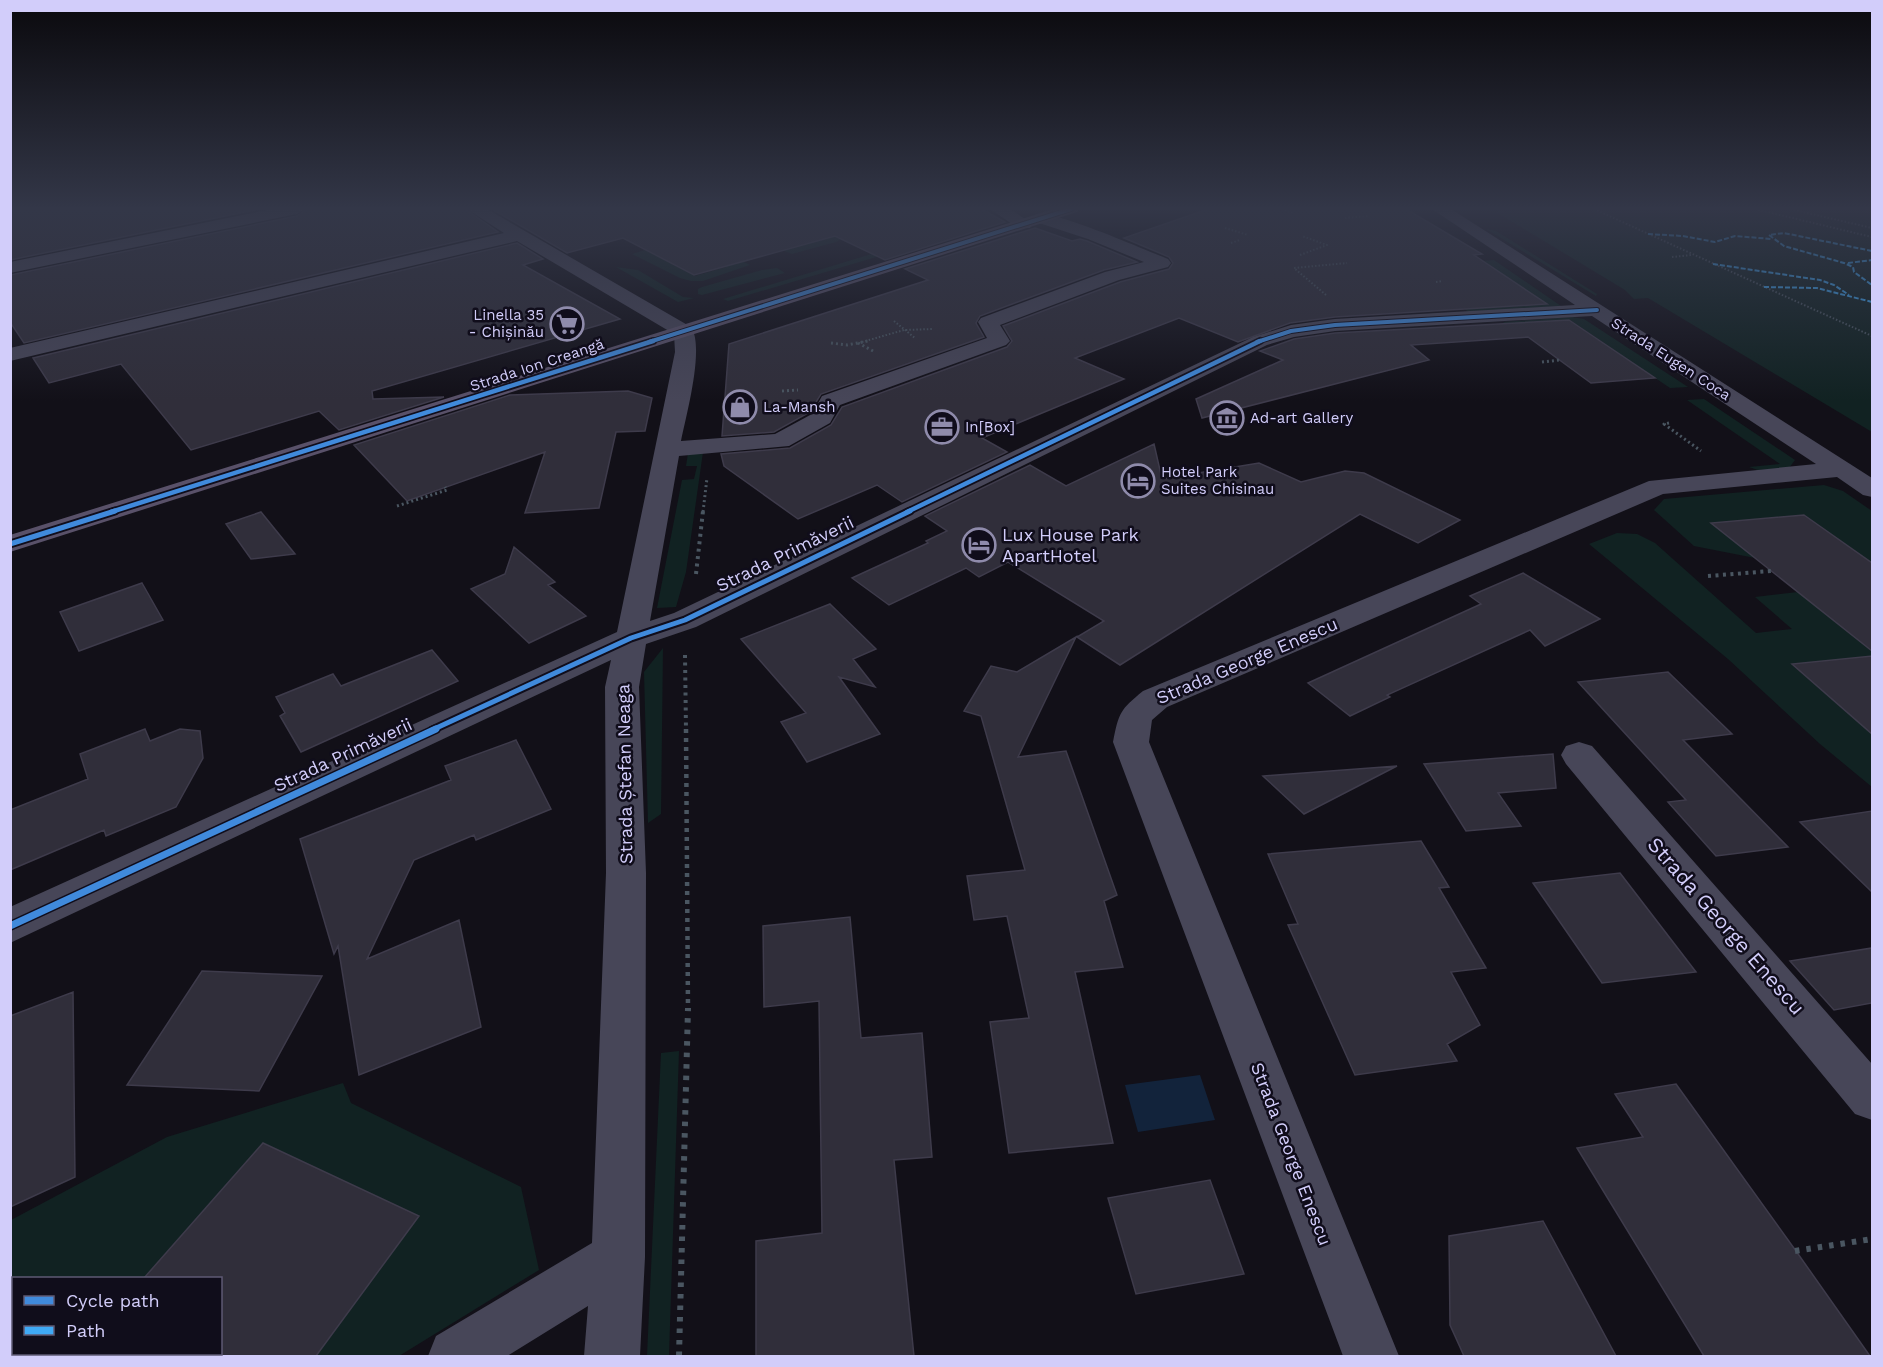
<svg xmlns="http://www.w3.org/2000/svg" width="1883" height="1367" font-family="'Work Sans',sans-serif">
  <style>
    .green { fill: #122 }
    .water { fill: #12233b }
    .building { fill: #302e3a; stroke: #3e3b4b; stroke-width: 1.5 }
    .lines { fill: none; stroke-linecap: round; stroke-linejoin: round }
    .path-far4 { stroke: #4a5661; stroke-width: 2; stroke-dasharray: 1.5 2; stroke-linecap: butt }
    .path-far3 { stroke: #4a5661; stroke-width: 3; stroke-dasharray: 2 3; stroke-linecap: butt }
    .path-far2 { stroke: #4a5661; stroke-width: 4; stroke-dasharray: 3 4.5; stroke-linecap: butt }
    .path-far1 { stroke: #4a5661; stroke-width: 4.5; stroke-dasharray: 4 5; stroke-linecap: butt }
    .path { stroke: #4a5661; stroke-width: 6; stroke-dasharray: 4.5 7; stroke-linecap: butt }
    .minor { fill: #474658; fill-rule: evenodd }
    .major { fill: #595169; fill-rule: evenodd }
    .quiet { stroke: #3fa9f5; stroke-width: 2; stroke-dasharray: 5 2; stroke-linecap: butt }
    .cycleway-far3-casing { stroke: #100d1b; stroke-width: 6 }
    .cycleway-far2-casing { stroke: #100d1b; stroke-width: 8 }
    .cycleway-far1-casing { stroke: #100d1b; stroke-width: 9 }
    .cycleway-casing { stroke: #100d1b; stroke-width: 10 }
    .cycleway-far3 { stroke: #408adc; stroke-width: 4 }
    .cycleway-far2 { stroke: #408adc; stroke-width: 4.5 }
    .cycleway-far1 { stroke: #408adc; stroke-width: 5 }
    .cycleway { stroke: #408adc; stroke-width: 7 }
    .labels { text-anchor: middle; stroke-width: 5; stroke-linejoin: round; paint-order: stroke }
    .far-poi-label { font-size: 15px; fill: #d2cdfa; stroke: #100d1b; text-anchor: start }
    .far-street-label { font-size: 15px; fill: #d2cdfa; stroke: #100d1b }
    .poi-label { font-size: 18px; fill: #d2cdfa; stroke: #100d1b; text-anchor: start }
    .street-label { font-size: 18px; fill: #d2cdfa; stroke: #100d1b }
    .near-street-label { font-size: 21px; fill: #d2cdfa; stroke: #100d1b }
  </style>
  <rect width="100%" height="100%" fill="#121018"/>
  <path class="green" d="M1491,209H1872V432L1648,298L1634,299L1625,290Z
    M1486,229L1496,231L1597,294L1596,296Z
    M838,234L842,236L841,239L836,242L792,254L759,241Z
    M645,250L695,276L726,267L705,256L722,251L750,265L703,281H691L680,278L632,254Z
    M878,252L883,255L728,301L723,299Z
    M1494,260L1561,306L1469,312L1461,307L1482,261Z
    M616,267L638,270L683,297L694,298L678,302Z
    M777,268L785,273L702,295L698,294V289L702,287L762,270Z
    M1572,317L1584,319L1688,387L1670,388L1570,320L1507,325L1503,322Z
    M1704,399L1795,460L1789,468L1758,470L1749,467L1780,464L1687,400Z
    M703,452L686,572L676,607L657,608L682,480L694,479L697,466H686L688,453Z
    M1824,485L1843,491L1872,511V563L1804,515L1711,523L1755,558L1694,546L1654,510L1664,499Z
    M1617,533L1637,534L1655,543L1756,633L1792,629L1755,597L1798,592L1872,651V656L1792,665L1872,734V787L1820,744L1728,659L1589,544Z
    M663,648L661,814L648,823L644,672Z
    M679,1051L669,1356H647L661,1053Z
    M343,1083L351,1103L521,1187L539,1270L399,1356H316L418,1216L263,1143L144,1278H14L13,1341L11,1340V1220L167,1137Z"/>
  <path class="water" d="M1200,1075L1215,1120L1138,1132L1125,1085Z"/>
  <path class="building" d="M10,209H260L10,260Z
    M307,209H465L498,232L24,343L10,322V275L297,216Z
    M492,209H982L1005,222L885,260L835,236L694,275L623,238L567,253Z
    M1208,209H1406L1482,254L1474,255L1547,304L1335,317L1290,323L1238,342L1179,318L1075,358L1124,379L982,438L1007,452L902,502L877,485L798,519L724,466L721,454L790,448L831,425L842,407L1007,347L1012,341L1003,326L1120,282L1169,269L1173,263L1169,257L1124,238Z
    M1035,228L1072,241L1080,239L1087,241L1137,262L1104,270L980,316L976,323L984,337L821,394L810,412L774,432L722,436L729,344L928,280L905,269Z
    M517,243L543,259L523,265L620,319L372,391L373,399L444,397L339,430L319,411L191,450L121,364L49,383L33,358Z
    M1569,320L1655,378L1591,383L1528,337L1411,345L1429,360L1202,418L1196,399L1283,360L1260,351L1294,339L1335,333Z
    M628,391L652,398L645,431L616,432L599,508L525,513L545,452L407,501L354,445L510,395Z
    M1154,444L1162,479L1259,463L1301,482L1345,471L1364,473L1460,520L1418,543L1360,514L1120,665L1077,637L1104,621L1008,562L979,577L966,568L889,605L852,578L928,543L926,541L947,531L925,516L1030,465L1066,486Z
    M261,512L295,554L251,559L226,524Z
    M1804,515L1872,563V651L1711,523Z
    M514,547L555,582L548,585L586,616L529,643L471,589L505,574Z
    M1523,573L1600,619L1545,646L1530,630L1387,695L1390,697L1350,716L1308,683L1481,604L1470,596Z
    M142,583L163,620L79,651L60,612Z
    M830,604L876,649L853,659L875,687L839,677L880,734L807,762L781,722L806,713L741,639Z
    M1076,637L1018,757L1066,751L1117,895L1104,901L1123,967L1075,972L1113,1143L1009,1153L990,1022L1029,1018L1007,916L974,920L967,876L1025,870L981,716L964,711L991,666L1017,672Z
    M432,650L458,681L301,752L280,716L285,713L276,697L333,674L341,686Z
    M1872,656V734L1792,664Z
    M1668,672L1732,734L1683,740L1788,847L1716,856L1668,802L1686,800L1578,682Z
    M145,729L150,741L180,729L200,731L203,758L176,807L106,836L104,830L10,870V810L88,779L80,754Z
    M516,740L551,809L476,840L474,835L414,860L367,959L459,920L481,1027L359,1075L338,946L334,954L300,839L451,780L445,766Z
    M1553,754L1556,788L1498,793L1521,826L1466,831L1424,764Z
    M1397,766L1304,814L1263,776Z
    M1872,811V892L1800,822Z
    M1421,841L1449,887L1439,888L1486,968L1451,972L1480,1025L1447,1044L1457,1061L1355,1075L1288,925L1298,924L1268,854Z
    M1620,873L1696,972L1602,983L1533,883Z
    M850,917L861,1038L922,1033L932,1157L894,1160L914,1356H756V1241L822,1233L819,1001L764,1007L763,926Z
    M1872,948V1003L1834,1010L1790,961Z
    M202,971L322,976L259,1091L127,1085Z
    M73,992L75,1177L10,1207V1016Z
    M1676,1084L1796,1251L1870,1356H1704L1577,1148L1643,1137L1615,1094Z
    M263,1143L419,1216L316,1356H220V1278H144Z
    M1210,1180L1244,1274L1136,1294L1108,1198Z
    M1543,1221L1616,1356H1464L1450,1325L1449,1236Z"/>
  <g class="lines">
    <path class="path-far4" d="M1281,209L1293,213
      M1594,209L1872,336
      M1755,209L1872,237
      M1790,209L1872,228
      M1345,218L1369,216
      M1225,228L1248,235
      M1231,243L1240,240
      M1300,255L1327,245L1302,236
      M1672,257L1692,255
      M1436,282L1443,281
      M1326,295L1294,268L1347,263
      M894,321L915,338
      M862,342L904,330L932,329"/>
    <path class="path-far3" d="M831,343L847,345L868,341
      M858,343L875,352
      M1542,362L1560,360
      M782,391L798,390
      M1669,423L1664,424L1701,451
      M397,506L447,490L445,487
      M703,512L707,478"/>
    <path class="path-far2" d="M696,574L703,511
      M1708,576L1771,571
      M685,655L686,730"/>
    <path class="path-far1" d="M686,729L688,1009"/>
    <path class="path" d="M1795,1251L1872,1239
      M679,1356L688,1008"/>
    <path class="minor" d="M272,209H305L297,214L10,273V262Z
      M467,209H487L691,327C705,347 686,416 681,441L775,434L812,414L822,396L987,338L978,322L981,318L1105,272L1144,262L1088,239L1036,222L1034,218L1036,214C1055,210 1145,250 1168,259L1171,263L1168,267L1119,280L1000,325L1010,341L1006,345L840,405L830,423L789,446L679,456L650,621L674,613L1253,337L1291,325L1335,319L1575,305L1432,209H1451L1872,478V497L1863,495L1837,477L1663,494L1167,707L1152,720L1149,742L1399,1356H1343L1113,742C1119,712 1120,710 1143,691L1649,481L1816,464L1592,316L1335,331L1294,337L1267,345L696,627L646,644L639,687L646,873L645,1257L640,1356H584L588,1306L507,1356H428L436,1336L592,1243L606,873L605,687L611,660L10,943V907L617,632L675,352L674,334L517,241L10,361V348L504,233Z
      M990,209H1010L1032,224L1030,228H1018Z
      M1579,742L1592,746L1872,1064V1120L1855,1114L1566,764L1561,755L1566,746Z"/>
    <path class="major" d="M1054,209H1079L1077,212L10,552V535Z"/>
    <path class="quiet" d="M1648,234L1683,236L1715,242L1735,236L1771,239
      M1872,251L1784,233L1769,235L1784,246L1844,263L1853,267L1854,272L1872,285
      M1848,263L1872,260
      M1713,264L1820,280L1834,285L1849,295
      M1764,287L1817,288L1872,302"/>
    <g class="cycleway-far3-casing">
      <path id="cycleway-far3" d="M649,342L1071,209
        M1257,342L1291,331L1335,325L1597,310"/>
    </g>
    <g class="cycleway-far2-casing">
      <path id="cycleway-far2" d="M111,512L653,341
        M907,512L1260,341"/>
    </g>
    <g class="cycleway-far1-casing">
      <path id="cycleway-far1" d="M10,544L115,511
        M432,730L631,638L685,620L910,511"/>
    </g>
    <g class="cycleway-casing">
      <path id="cycleway" d="M10,926L436,729"/>
    </g>
    <use href="#cycleway-far3" class="cycleway-far3"/>
    <use href="#cycleway-far2" class="cycleway-far2"/>
    <use href="#cycleway-far1" class="cycleway-far1"/>
    <use href="#cycleway" class="cycleway"/>
  </g>
  <linearGradient id="sky" x2="0" y2="1"><stop stop-color="#0a090d"/><stop offset="0.52" stop-color="#333748"/><stop offset="1" stop-color="#333748" stop-opacity="0"/></linearGradient>
  <rect width="1883" height="401" fill="url(#sky)"/>
  <defs>
    <g id="supermarket-ring" transform="scale(1.725)"><circle r="9.5" fill="#100d1b" stroke="#8f8bab" stroke-width="1.5"/><path d="M-6-5.5h2.5l.6 2H6L4.5 2H-2.5L-4.4-4H-6ZM-1.5 3.2a1.3 1.3 0 1 0 .1 0ZM3 3.2a1.3 1.3 0 1 0 .1 0Z" fill="#8f8bab"/></g>
    <g id="shop-ring" transform="scale(1.725)"><circle r="9.5" fill="#100d1b" stroke="#8f8bab" stroke-width="1.5"/><path d="M-5-2.5h2.3a2.7 3.5 0 0 1 5.4 0H5L5.5 6h-11ZM-1.5-2.5h3a1.5 2.3 0 0 0-3 0Z" fill="#8f8bab"/></g>
    <g id="museum-ring" transform="scale(1.725)"><circle r="9.5" fill="#100d1b" stroke="#8f8bab" stroke-width="1.5"/><path d="M0-6L6-3V-2H-6V-3ZM-5-1h2V3h-2ZM-1-1h2V3h-2ZM3-1h2V3H3ZM-6 4H6V6H-6Z" fill="#8f8bab"/></g>
    <g id="office-ring" transform="scale(1.725)"><circle r="9.5" fill="#100d1b" stroke="#8f8bab" stroke-width="1.5"/><path d="M-6-3h4V-5.5h4V-3h4V5H-6ZM-1-4.5V-3h2v-1.5ZM-6 0V1H6V0Z" fill="#8f8bab"/></g>
    <g id="hotel-ring" transform="scale(1.725)"><circle r="9.5" fill="#100d1b" stroke="#8f8bab" stroke-width="1.5"/><path d="M-6-4.5h1.5V1H6V5H4.5V3h-9V5H-6ZM-4 0a1.8 1.8 0 1 1 3.6 0ZM.5 0V-2.5h3Q6-2.5 6 0Z" fill="#8f8bab"/></g>
  </defs>
  <g fill-rule="evenodd">
    <use href="#supermarket-ring" x="567" y="324"/>
    <use href="#shop-ring" x="740" y="407"/>
    <use href="#museum-ring" x="1227" y="418"/>
    <use href="#office-ring" x="942" y="427"/>
    <use href="#hotel-ring" x="1138" y="481"/>
    <use href="#hotel-ring" x="979" y="545"/>
  </g>
  <g class="labels">
    <g class="far-poi-label">
      <text x="544" y="320" text-anchor="end">Linella 35<tspan x="544" dy="17">- Chișinău</tspan></text>
      <text x="763" y="412">La-Mansh</text>
      <text x="1250" y="423">Ad-art Gallery</text>
      <text x="965" y="432">In[Box]</text>
      <text x="1161" y="477">Hotel Park<tspan x="1161" dy="17">Suites Chisinau</tspan></text>
    </g>
    <g class="far-street-label">
      <text transform="translate(1671 359) rotate(33)" y="5">Strada Eugen Coca</text>
      <text transform="translate(537 365) rotate(-18)" y="5">Strada Ion Creangă</text>
    </g>
    <g class="poi-label">
      <text x="1002" y="541">Lux House Park<tspan x="1002" dy="21">ApartHotel</tspan></text>
    </g>
    <g class="street-label">
      <text transform="translate(785 554) rotate(-26)" y="6">Strada Primăverii</text>
      <text transform="translate(1247 661) rotate(-23)" y="6">Strada George Enescu</text>
      <text transform="translate(343 755) rotate(-25)" y="6">Strada Primăverii</text>
      <text transform="translate(625 774) rotate(-91)" y="6">Strada Ștefan Neaga</text>
      <text transform="translate(1291 1154) rotate(69)" y="6">Strada George Enescu</text>
    </g>
    <g class="near-street-label">
      <text transform="translate(1726 926) rotate(49)" y="7">Strada George Enescu</text>
    </g>
  </g>
  <rect width="1883" height="1367" fill="none" stroke="#d2cdfa" stroke-width="24"/>
  <rect x="12" y="1277" width="210" height="78" fill="#100d1b" stroke="#5e5a74" stroke-width="1.5"/>
  <rect x="24" y="1296" width="30" height="9" fill="#408adc" stroke="#5e5a74" stroke-width="1.5"/>
  <text x="66" y="1307" font-size="18" fill="#d2cdfa">Cycle path</text>
  <rect x="24" y="1326" width="30" height="9" fill="#3fa9f5" stroke="#5e5a74" stroke-width="1.5"/>
  <text x="66" y="1337" font-size="18" fill="#d2cdfa">Path</text>
</svg>
